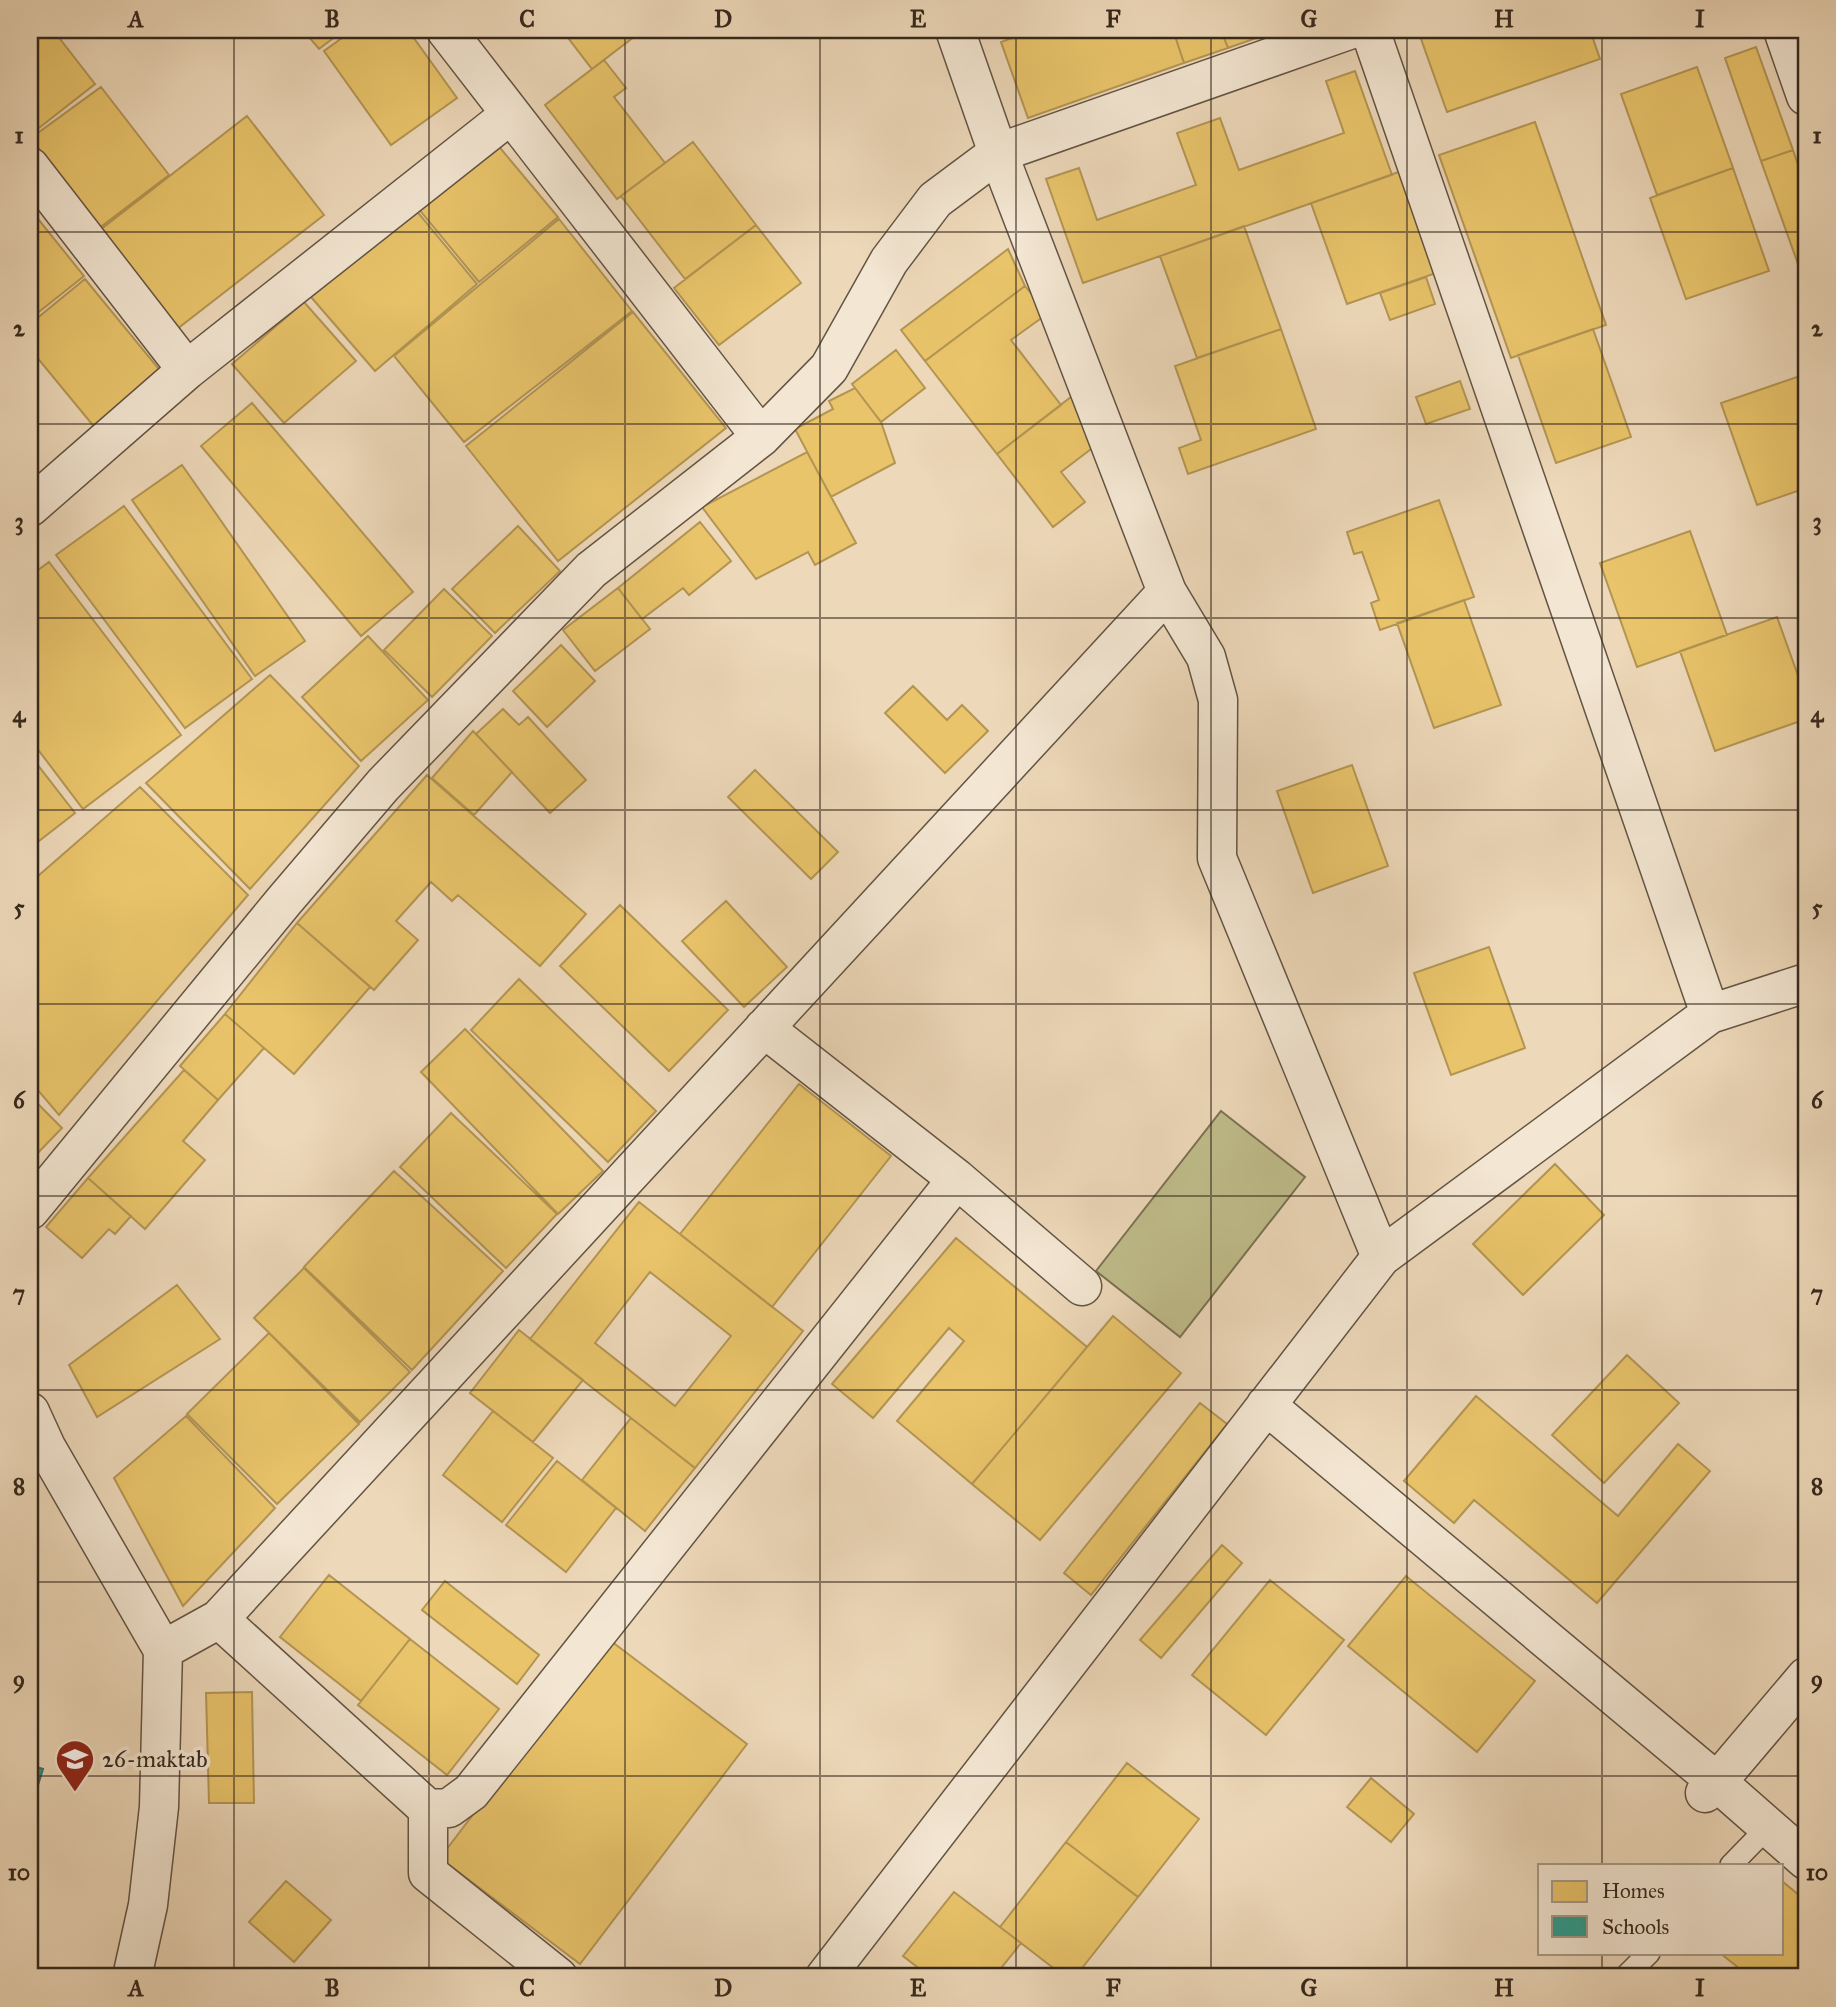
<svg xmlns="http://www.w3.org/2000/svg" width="1836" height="2007" font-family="'IM FELL Great Primer',serif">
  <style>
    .green { fill: #bfbc8a; stroke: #7a7254; stroke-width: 2 }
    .homes { fill: #e9c46a; stroke: #b39553; stroke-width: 2; fill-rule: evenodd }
    .schools { fill: #2a9d8f; stroke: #2d7a6d; stroke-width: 2 }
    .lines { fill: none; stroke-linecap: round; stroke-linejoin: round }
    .lane-casing { stroke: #635444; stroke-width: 24 }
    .street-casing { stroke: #635444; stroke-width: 41 }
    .lane { stroke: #f3e6d2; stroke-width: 21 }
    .street { stroke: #f3e6d2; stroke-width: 38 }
    .grid { fill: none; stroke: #35281d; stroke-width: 2; stroke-opacity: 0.55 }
    .labels { text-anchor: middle; stroke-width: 7; stroke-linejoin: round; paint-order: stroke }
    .poi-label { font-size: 24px; fill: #35281d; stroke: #f3e6d2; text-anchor: start }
    .neatline { fill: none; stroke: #35281d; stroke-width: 2.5 }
    .grid-label { font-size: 23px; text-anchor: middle; font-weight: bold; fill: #35281d }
  </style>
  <rect width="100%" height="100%" fill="#edd8b9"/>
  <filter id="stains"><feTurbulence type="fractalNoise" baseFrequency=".00286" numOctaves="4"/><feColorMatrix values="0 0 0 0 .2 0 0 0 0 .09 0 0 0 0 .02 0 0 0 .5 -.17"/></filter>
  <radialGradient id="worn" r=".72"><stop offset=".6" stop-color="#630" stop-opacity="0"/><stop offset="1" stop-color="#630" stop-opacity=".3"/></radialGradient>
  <path class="green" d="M1221,1111L1305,1177L1180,1337L1096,1271Z"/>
  <path class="homes" d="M30,30H53L95,84L30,135Z
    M303,30H344L319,49Z
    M353,30H408L457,98L391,145L324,51Z
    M562,30H643L592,69Z
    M1034,30H1173L1184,63L1028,118L1001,42Z
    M1173,30H1221L1228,48L1184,63Z
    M1221,30H1279L1228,48Z
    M1437,30H1590L1600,59L1447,112L1420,36Z
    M1756,47L1793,150L1761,161L1725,58Z
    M604,60L626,88L614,97L665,163L617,199L545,105Z
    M1697,67L1733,168L1657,195L1621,94Z
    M1355,71L1392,175L1083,283L1046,179L1079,168L1097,220L1196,185L1177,133L1220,118L1239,170L1344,133L1326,81Z
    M101,87L169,175L98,229L31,138Z
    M247,116L324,215L177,329L100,230Z
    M1535,122L1606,325L1511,358L1439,155Z
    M693,142L756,225L685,279L621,196Z
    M496,143L558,217L479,282L417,207Z
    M1793,150L1806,189V261L1798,264L1761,161Z
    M1733,168L1769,271L1686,299L1650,198Z
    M1404,170L1439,272L1347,304L1311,203Z
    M30,209L84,276L30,319Z
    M415,209L477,284L375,371L311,297Z
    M559,219L632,311L464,442L394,356Z
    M756,225L801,283L719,345L674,288Z
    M1244,226L1281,329L1197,358L1160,256Z
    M1008,249L1025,286L925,361L901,330Z
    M1426,277L1435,304L1390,320L1380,293Z
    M85,279L163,374L96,429L30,349V324Z
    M1025,286L1047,314L1011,340L1061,405L997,454L925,361Z
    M304,302L356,361L284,423L232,364Z
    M633,312L726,428L558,561L466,446Z
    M1281,329L1316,429L1188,474L1179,448L1201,440L1175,366Z
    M1593,329L1631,437L1556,463L1518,355Z
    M896,350L925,388L881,422L852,384Z
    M1806,374V488L1757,505L1721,403Z
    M1460,381L1470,409L1426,424L1416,397Z
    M855,388L881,422L895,463L831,497L795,429L833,409L829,401Z
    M1080,390L1099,443L1061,472L1085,502L1053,527L997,454Z
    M252,403L413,592L361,636L201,446Z
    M807,452L856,543L815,565L808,552L756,579L702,507Z
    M182,465L305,641L255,676L132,500Z
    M1439,500L1474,597L1380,630L1371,603L1379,600L1362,552L1354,554L1347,532Z
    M124,506L252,679L185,728L56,555Z
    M700,522L731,561L689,595L683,588L642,619L618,588Z
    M518,526L560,571L495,633L452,589Z
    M1690,531L1727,635L1637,667L1600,563Z
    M49,562L181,735L83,809L30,739V576Z
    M618,588L650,629L595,671L563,630Z
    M444,589L492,636L432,697L384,650Z
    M1464,600L1501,705L1434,728L1397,623Z
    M1777,617L1806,698V719L1715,751L1680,651Z
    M368,636L428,700L361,761L302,697Z
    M561,645L595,681L547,727L513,691Z
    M270,675L359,766L250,889L146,783Z
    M913,686L947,720L962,705L988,731L945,773L885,713Z
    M503,709L519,725L528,717L586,780L550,813L476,734Z
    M473,731L512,772L474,815L432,778Z
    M30,755L75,813L30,848Z
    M1352,765L1388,866L1313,893L1277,791Z
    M755,770L838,852L811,879L728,797Z
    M427,775L586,914L540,966L458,895L452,901L431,882L396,921L418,940L374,990L297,923Z
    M140,787L248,895L59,1115L30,1081V883Z
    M726,901L787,967L744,1007L682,941Z
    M620,905L728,1010L669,1071L560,966Z
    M297,923L370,987L294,1074L225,1014Z
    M1489,947L1525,1048L1451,1075L1414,973Z
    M519,979L656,1111L608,1162L471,1030Z
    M225,1014L264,1048L218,1100L180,1066Z
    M465,1029L603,1171L558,1214L421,1072Z
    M184,1070L218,1100L183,1141L205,1160L145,1229L88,1178Z
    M799,1084L891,1156L772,1307L680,1234Z
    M30,1096L62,1128L30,1161Z
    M451,1113L557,1214L506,1268L400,1167Z
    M1555,1164L1604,1215L1523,1295L1473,1244Z
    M394,1171L503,1271L412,1370L304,1267Z
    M88,1178L131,1216L115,1234L109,1229L82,1258L46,1227Z
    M639,1202L803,1331L695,1468L530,1339ZM650,1272L731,1336L675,1406L595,1343Z
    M956,1238L1087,1347L972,1484L897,1421L964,1341L949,1328L873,1418L832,1384Z
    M304,1268L410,1372L360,1422L254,1318Z
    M177,1285L220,1339L97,1417L69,1365Z
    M1113,1316L1181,1373L1040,1540L972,1484Z
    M519,1330L583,1380L533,1442L470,1393Z
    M269,1333L359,1424L277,1504L187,1414Z
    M1627,1355L1679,1403L1604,1483L1552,1435Z
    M1476,1396L1618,1516L1678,1444L1710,1471L1597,1603L1474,1500L1454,1523L1404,1481Z
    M1200,1403L1227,1424L1091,1595L1064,1573Z
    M493,1411L553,1458L502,1522L443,1475Z
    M186,1416L275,1508L183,1606L114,1478Z
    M631,1418L695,1468L645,1531L582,1480Z
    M557,1461L616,1508L566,1572L506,1525Z
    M1222,1545L1242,1563L1161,1658L1140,1640Z
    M329,1575L410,1639L361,1701L280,1637Z
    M1406,1576L1535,1681L1477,1752L1348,1646Z
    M1270,1580L1344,1640L1266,1735L1192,1675Z
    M445,1581L539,1655L517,1684L422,1610Z
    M607,1638L747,1744L580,1964L440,1858Z
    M410,1639L499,1709L447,1775L358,1705Z
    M252,1692L254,1803H209L206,1693Z
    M1127,1763L1199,1819L1138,1897L1066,1842Z
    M1371,1778L1414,1814L1391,1842L1347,1807Z
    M1066,1842L1138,1897L1075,1977H1065L1000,1927Z
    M286,1881L331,1920L294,1962L249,1922Z
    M1782,1881L1806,1901V1977H1750L1720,1953H1782Z
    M954,1892L1021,1943L994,1977H930L903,1956Z"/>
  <path class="schools" d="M30,1765L43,1769L30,1811Z"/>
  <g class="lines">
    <g class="lane-casing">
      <path id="lane" d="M1731,1865L1768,1827
        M1625,1977L1649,1953"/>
    </g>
    <g class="street-casing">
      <path id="street" d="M446,30L761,437
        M955,30L998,153L1167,592L1206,657L1218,700L1217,858L1381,1257
        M1370,30L1710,1014
        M1783,30L1806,96
        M30,167L187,370
        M30,507L187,370L511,114
        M764,1028L957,1179L1082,1286
        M30,1210L284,901L383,785L591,570L761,437L829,368L889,261L935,200L998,153L1349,30
        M1266,1405L1717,1782L1806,1860
        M30,1412L46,1447L163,1650L159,1807L148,1905L132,1977
        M219,1619L428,1809L449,1808L471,1792L957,1179
        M163,1650L219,1619L1167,592
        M1705,1793L1717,1782L1806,1677
        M428,1809V1873L558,1977
        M825,1977L1381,1257L1710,1014L1806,983"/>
    </g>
    <use href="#lane" class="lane"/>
    <use href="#street" class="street"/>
  </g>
  <path class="grid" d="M234,30V1977M429,30V1977M625,30V1977M820,30V1977M1016,30V1977M1211,30V1977M1407,30V1977M1602,30V1865M30,232H1806M30,424H1806M30,618H1806M30,810H1806M30,1004H1806M30,1196H1806M30,1390H1806M30,1582H1806M30,1776H1806M1602,1953V1977"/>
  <defs>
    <g id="school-pin" transform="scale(2.0125)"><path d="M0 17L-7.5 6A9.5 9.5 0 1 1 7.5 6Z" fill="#8f2418" stroke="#f3e6d2"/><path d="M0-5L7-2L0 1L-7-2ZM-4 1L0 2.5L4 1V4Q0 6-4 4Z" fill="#fff"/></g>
  </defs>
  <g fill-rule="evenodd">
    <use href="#school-pin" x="75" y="1759"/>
  </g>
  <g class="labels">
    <g class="poi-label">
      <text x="102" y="1767">26-maktab</text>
    </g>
  </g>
  <rect width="1836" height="2007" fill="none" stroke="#edd8b9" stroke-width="77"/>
  <rect x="1538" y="1864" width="245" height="91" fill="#f3e6d2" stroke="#a79a8a" stroke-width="2"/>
  <rect x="1552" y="1881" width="35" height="21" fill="#e9c46a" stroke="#a79a8a" stroke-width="2"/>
  <text x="1602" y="1898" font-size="21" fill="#35281d">Homes</text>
  <rect x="1552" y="1916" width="35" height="21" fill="#2a9d8f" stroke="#a79a8a" stroke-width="2"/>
  <text x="1602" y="1934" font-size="21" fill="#35281d">Schools</text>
  <rect x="38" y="38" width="1760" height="1930" class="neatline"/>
  <g class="grid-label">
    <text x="136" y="27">A</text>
    <text x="332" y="27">B</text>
    <text x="527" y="27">C</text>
    <text x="723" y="27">D</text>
    <text x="918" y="27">E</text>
    <text x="1113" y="27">F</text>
    <text x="1309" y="27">G</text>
    <text x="1504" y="27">H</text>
    <text x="1700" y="27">I</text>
    <text x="19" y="143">1</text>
    <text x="1817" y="143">1</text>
    <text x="19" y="336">2</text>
    <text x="1817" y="336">2</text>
    <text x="19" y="529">3</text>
    <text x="1817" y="529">3</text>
    <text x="19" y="722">4</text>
    <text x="1817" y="722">4</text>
    <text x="19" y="915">5</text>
    <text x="1817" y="915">5</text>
    <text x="19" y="1108">6</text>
    <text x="1817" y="1108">6</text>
    <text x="19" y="1301">7</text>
    <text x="1817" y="1301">7</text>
    <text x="19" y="1494">8</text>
    <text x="1817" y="1494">8</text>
    <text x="19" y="1687">9</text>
    <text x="1817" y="1687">9</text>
    <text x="19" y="1880">10</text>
    <text x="1817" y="1880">10</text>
    <text x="136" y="1996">A</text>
    <text x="332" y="1996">B</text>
    <text x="527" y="1996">C</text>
    <text x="723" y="1996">D</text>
    <text x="918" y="1996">E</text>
    <text x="1113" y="1996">F</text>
    <text x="1309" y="1996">G</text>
    <text x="1504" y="1996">H</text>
    <text x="1700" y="1996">I</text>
  </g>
  <rect width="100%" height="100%" filter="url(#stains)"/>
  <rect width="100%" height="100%" fill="url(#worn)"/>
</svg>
